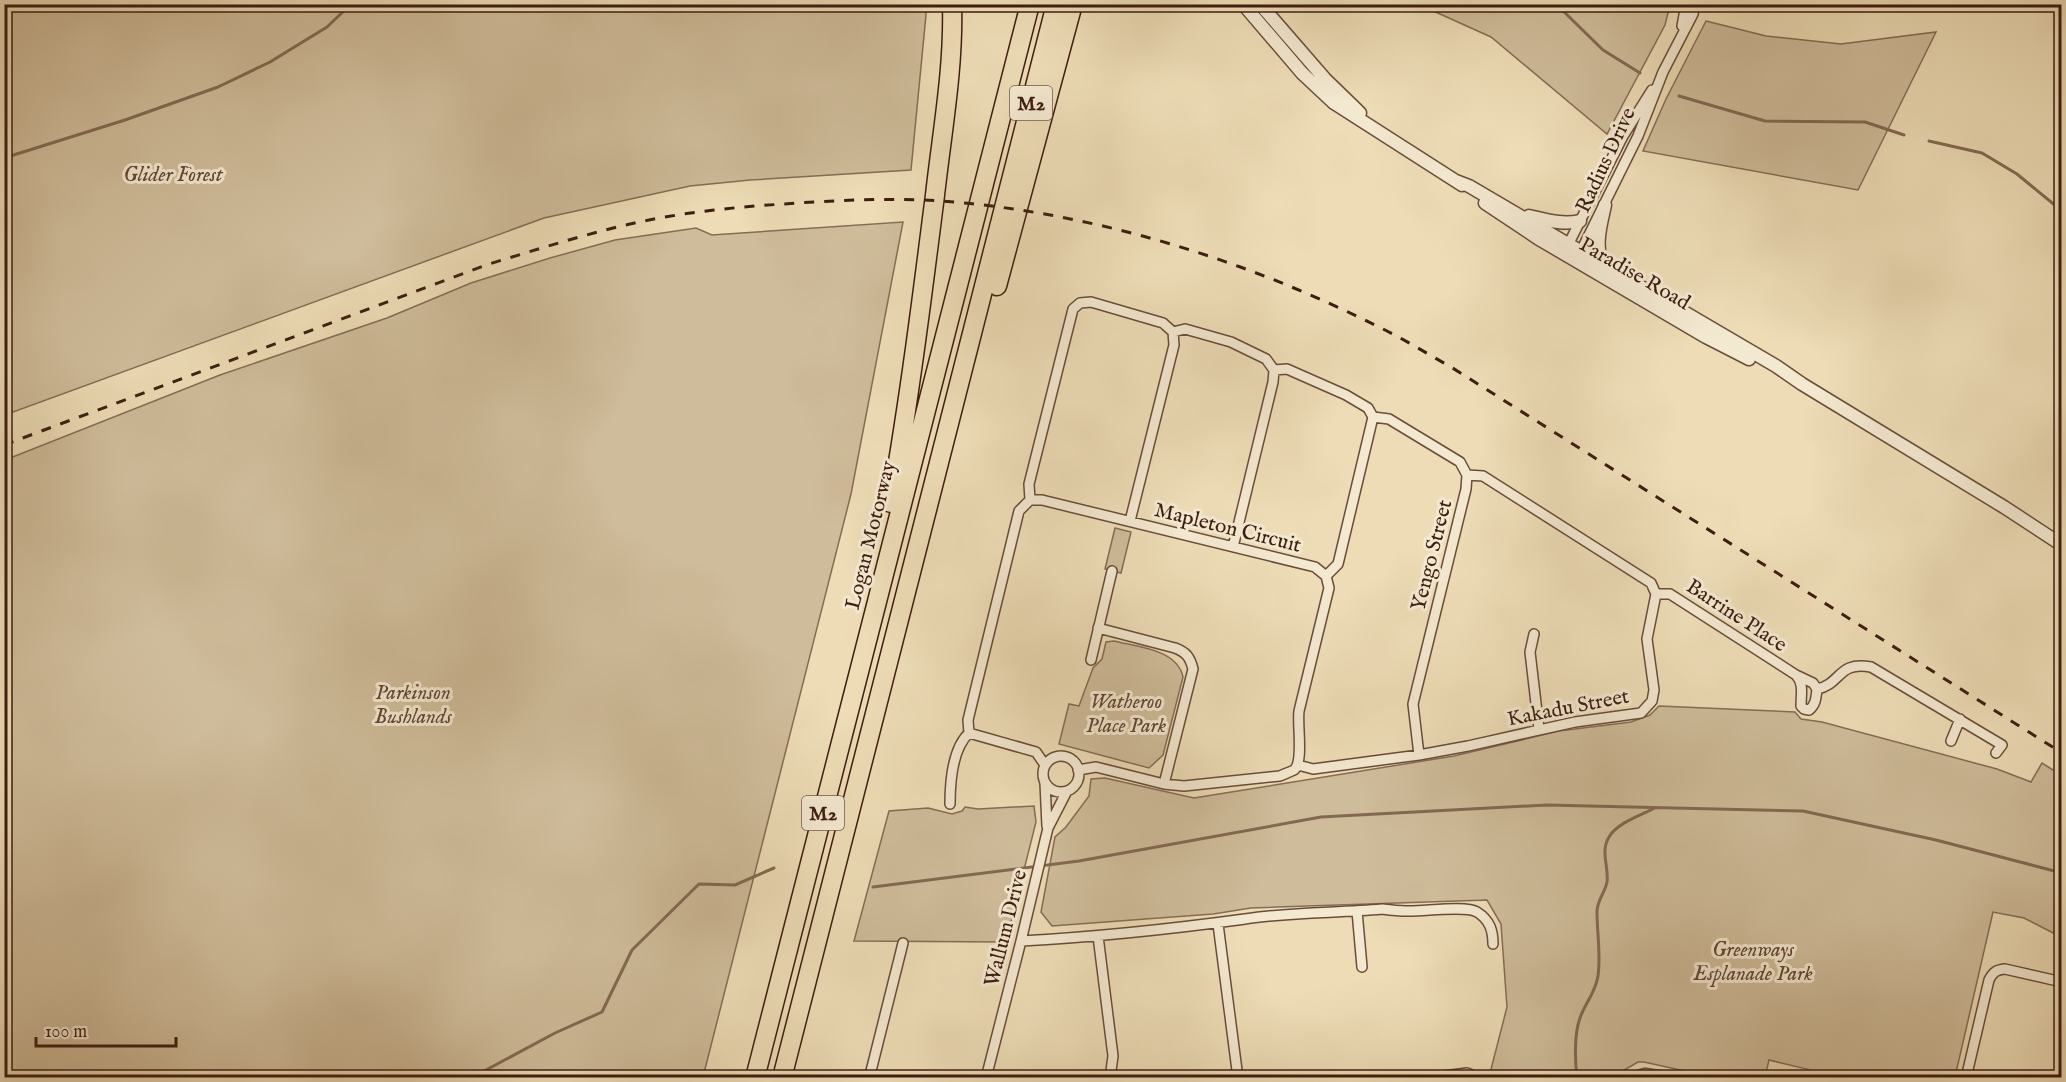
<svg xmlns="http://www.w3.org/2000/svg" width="2066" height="1082" font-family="'IM FELL English',serif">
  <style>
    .green { fill: #cfbc9a; stroke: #866c56; stroke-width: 1.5 }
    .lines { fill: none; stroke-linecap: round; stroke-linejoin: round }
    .stream { stroke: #836952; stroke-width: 3 }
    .minor-casing { stroke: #694d3a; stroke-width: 12 }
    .tertiary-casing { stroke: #694d3a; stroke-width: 15 }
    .motorway-casing { stroke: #3d1d11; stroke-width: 21 }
    .minor { stroke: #f3e8d0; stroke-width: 9 }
    .tertiary { stroke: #f3e8d0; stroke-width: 12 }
    .motorway { stroke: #eddcb6; stroke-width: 18 }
    .rail { stroke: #3d1d11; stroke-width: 3; stroke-dasharray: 10 10; stroke-linecap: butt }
    .labels { text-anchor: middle; stroke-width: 6; stroke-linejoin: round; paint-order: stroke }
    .shield { fill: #f3e8d0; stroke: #745a4a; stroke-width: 1.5 }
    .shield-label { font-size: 20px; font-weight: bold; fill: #3d1d11 }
    .street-label { font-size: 21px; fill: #3d1d11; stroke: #f3e8d0 }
    .park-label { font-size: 21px; font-style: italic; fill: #624533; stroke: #f3e8d0 }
  </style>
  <rect width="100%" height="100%" fill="#eddcb6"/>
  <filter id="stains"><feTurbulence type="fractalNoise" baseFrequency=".00333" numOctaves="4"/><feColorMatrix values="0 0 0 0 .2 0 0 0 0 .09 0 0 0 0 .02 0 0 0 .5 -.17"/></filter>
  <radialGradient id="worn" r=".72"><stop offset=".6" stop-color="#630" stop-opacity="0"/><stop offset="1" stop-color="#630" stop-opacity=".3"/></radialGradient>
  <path class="green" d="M5,4H926V15L911,170L750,180L690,186L544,218L5,415Z
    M1420,5L1670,4V5L1665,25L1607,134L1491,37Z
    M1706,21L1766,36L1841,44L1936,32L1858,190L1643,151L1666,99Z
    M903,222L851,494L703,1077H5V460L220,375L387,318L471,283L550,258L615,240L696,228L712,235Z
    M1115,528L1131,532L1121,573L1105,569Z
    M1114,641C1137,647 1177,649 1183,677L1163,755L1149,768L1059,744L1069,704L1079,706L1093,668L1102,659L1106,642Z
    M1659,706L1795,712L1801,719L1822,722L1997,769L2031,782L2042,763L2061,775V937L2024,918L1993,912L1955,1077H1814L1815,1071L1769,1060L1765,1077H1712L1644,1062H1638L1619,1073L1618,1077H1489L1507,1007L1501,924L1487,900L1251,908L1213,914L1052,926L1041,912L1055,837L1066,827L1089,796L1091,779L1105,778L1194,798L1454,756L1559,731L1631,722L1650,715Z
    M1034,806L1036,822L1006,942L854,941L889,811L928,808L952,814L962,811L965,807L978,809Z"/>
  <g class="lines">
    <path class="stream" d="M1556,4L1603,50L1640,73
      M1679,96L1765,121L1865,122L1904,135
      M1929,141L1982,153L2017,174L2062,211
      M4,158L125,120L218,87L270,62L327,27L351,4
      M873,887L1079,861L1321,817L1547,805L1803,811L1936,840L2062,873
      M471,1078L555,1033L602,1012L632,950L699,884L735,885L774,868
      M1577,1078C1575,1061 1574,1034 1580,1018C1585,1003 1595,994 1598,976C1601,955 1597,933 1597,912C1597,900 1605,893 1607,882C1609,866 1600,852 1609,837C1617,823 1641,815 1655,808"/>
    <g class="minor-casing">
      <path id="minor" d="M1682,26L1686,4
        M1566,249L1623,136L1652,90
        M1579,255L1638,136L1663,72L1693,14L1695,4
        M1173,332L1185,329L1231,342L1266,359L1274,370L1273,382L1233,547
        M1274,370L1287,369L1346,395L1368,408L1373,417L1338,564L1326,576
        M1373,417L1389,419L1460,462L1467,475L1466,489L1413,704L1419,755
        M1030,500L1029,484L1073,309L1080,303L1091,302L1163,323L1173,332L1174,345L1130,521
        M1656,594H1670L1796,675L1813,683L1817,689C1816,697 1816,705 1809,710L1804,709L1801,706C1801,695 1804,683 1796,675
        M1098,628L1175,648C1186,652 1190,657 1193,669L1164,784
        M1534,634L1530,652L1539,729
        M1091,660L1112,571
        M1817,689C1842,684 1837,661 1871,667L2002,745L1996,753
        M1951,741L1960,719
        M1043 774a18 18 0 1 1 36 0a18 18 0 1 1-36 0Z
        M1045,765L1036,752L969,733L968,720L1019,511L1030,500H1042L1315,567L1326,576L1329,588L1299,711C1297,725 1304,762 1294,770C1290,772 1284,774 1280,776L1184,786L1164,784L1096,767L1078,770
        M1298,765L1313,769L1419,755L1468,746L1575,722L1641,713L1652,701L1654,690L1647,639L1656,594L1651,583L1483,476L1467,475
        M1045,783L1047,826
        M950,804C950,781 952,749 969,733
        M1357,911L1362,967
        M1218,924L1238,1078
        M1098,936L1113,1056L1110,1078
        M1021,941C1096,937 1171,929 1245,919C1290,912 1337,913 1382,909C1390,910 1398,911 1406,911C1422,912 1465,905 1477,912C1490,920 1493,931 1493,944
        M873,1078L871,1071L903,943
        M986,1078L1021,941L1048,828L1067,791
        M1428,1078L1467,1073L1479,1078
        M1966,1078L1989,980C1993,972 1996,970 2005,969L2062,982"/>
    </g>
    <g class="tertiary-casing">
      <path id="tertiary" d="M1243,4L1302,73L1334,103L1462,185
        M1260,4L1325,79L1360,113
        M1456,181L1469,186L1776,366L1802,384L2004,507L2062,545
        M1485,203L1539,239L1706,337L1749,359
        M1529,216C1547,220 1562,225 1580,221
        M1603,265C1594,246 1601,224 1605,205
        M1635,1078L1645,1075L1665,1078"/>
    </g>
    <g class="motorway-casing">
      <path id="motorway" d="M997,286L1073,4
        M891,503C909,401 922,298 935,195C942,132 954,68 952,4
        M755,1078L1030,4
        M782,1078L1056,4"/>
    </g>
    <use href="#minor" class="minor"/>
    <use href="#tertiary" class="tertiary"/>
    <use href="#motorway" class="motorway"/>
    <path class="rail" d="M4,445L489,264C539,249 588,233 639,222C686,212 736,207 784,204C840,200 898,197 954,202C1101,215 1245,260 1377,326C1402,338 1426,353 1451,367L2062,753"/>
  </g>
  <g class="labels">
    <g class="shield">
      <rect x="1010" y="86" width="42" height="34" rx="4.5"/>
      <rect x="802" y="796" width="42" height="34" rx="4.5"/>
    </g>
    <g class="shield-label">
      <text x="1031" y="110">M2</text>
      <text x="823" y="820">M2</text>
    </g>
    <g class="street-label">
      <text transform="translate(1605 160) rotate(-65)" y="7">Radius Drive</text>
      <text transform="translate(1635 273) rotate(30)" y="7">Paradise Road</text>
      <text transform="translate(1228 527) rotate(14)" y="7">Mapleton Circuit</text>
      <text transform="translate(870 535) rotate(-76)" y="7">Logan Motorway</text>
      <text transform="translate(1431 555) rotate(-76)" y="7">Yengo Street</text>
      <text transform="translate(1737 615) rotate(33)" y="7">Barrine Place</text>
      <text transform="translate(1568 707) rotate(-11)" y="7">Kakadu Street</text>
      <text transform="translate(1005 928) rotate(-76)" y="7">Wallum Drive</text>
    </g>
    <g class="park-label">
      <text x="173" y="181">Glider Forest</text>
      <text x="413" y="699">Parkinson<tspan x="413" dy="24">Bushlands</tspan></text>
      <text x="1126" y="708">Watheroo<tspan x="1126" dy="24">Place Park</tspan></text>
      <text x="1753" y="956">Greenways<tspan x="1753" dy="24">Esplanade Park</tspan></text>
    </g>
  </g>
  <rect width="2066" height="1082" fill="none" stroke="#eddcb6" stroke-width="24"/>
  <rect x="6" y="6" width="2054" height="1070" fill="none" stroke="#3d1d11" stroke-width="3"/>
  <rect x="12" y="12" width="2042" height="1058" fill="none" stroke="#3d1d11" stroke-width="1.5"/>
  <path d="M36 1037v9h140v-9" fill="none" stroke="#3d1d11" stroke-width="3"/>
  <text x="45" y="1037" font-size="18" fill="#3d1d11" stroke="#f3e8d0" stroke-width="4.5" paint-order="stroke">100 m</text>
  <rect width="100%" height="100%" filter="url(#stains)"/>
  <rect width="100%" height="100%" fill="url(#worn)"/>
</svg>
